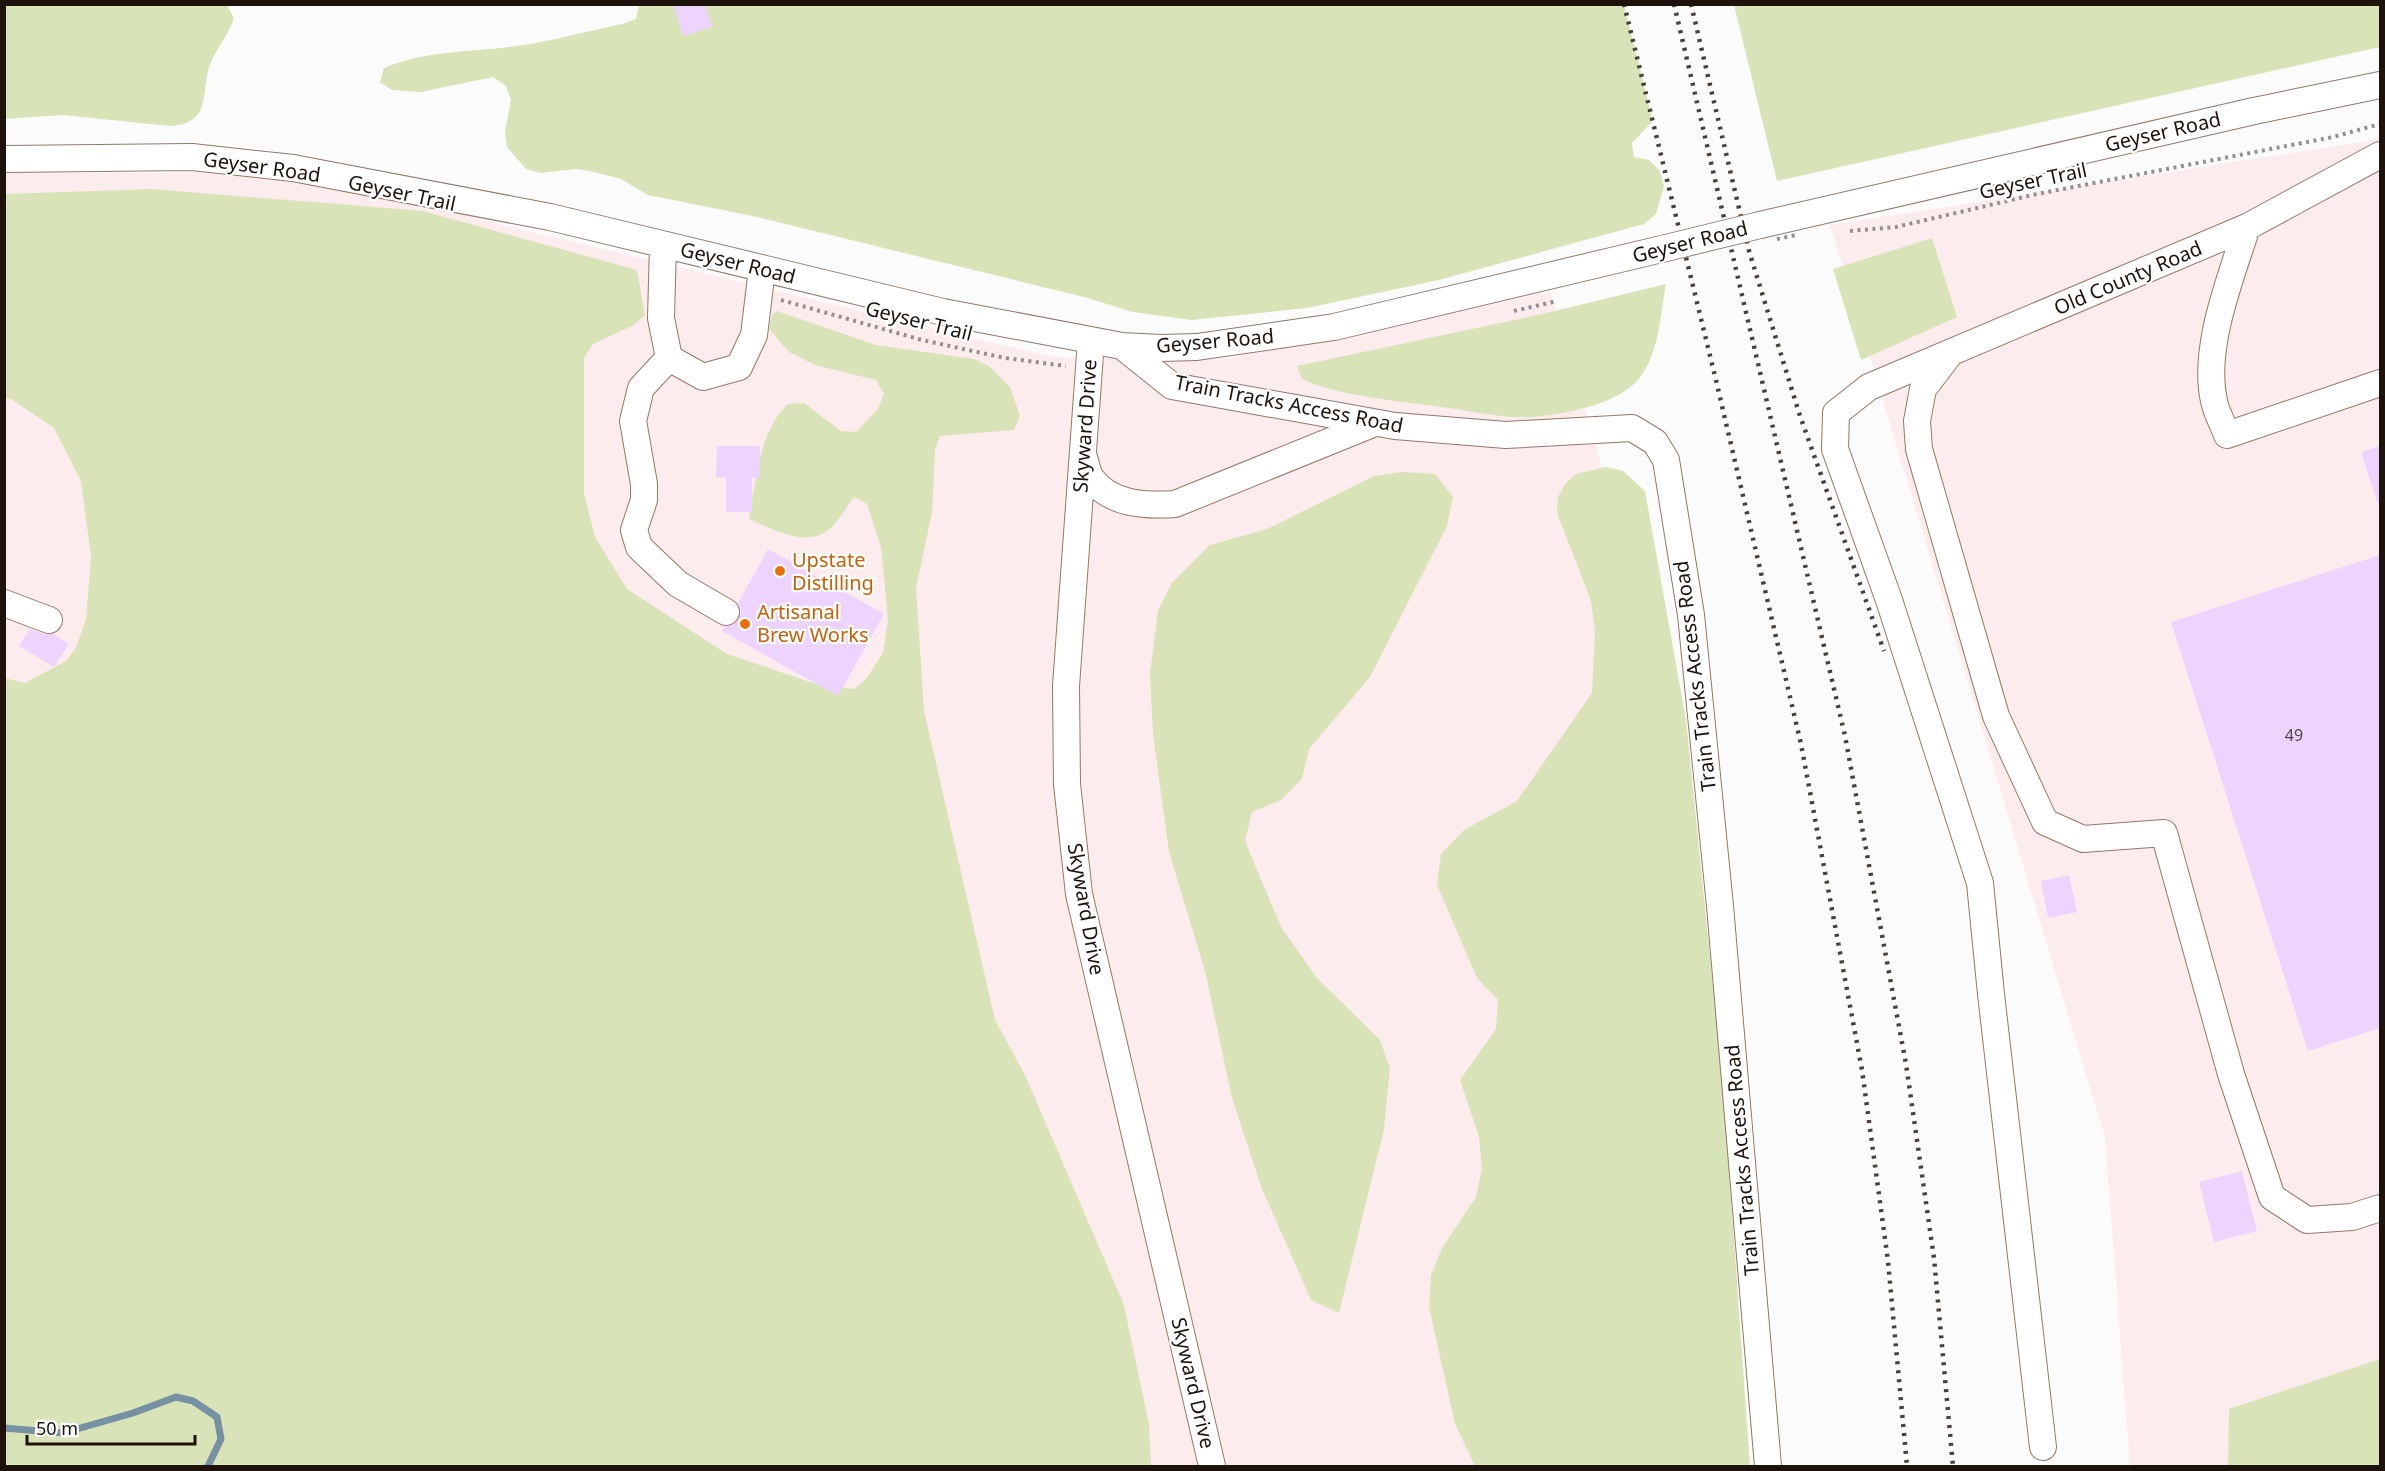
<svg xmlns="http://www.w3.org/2000/svg" width="2385" height="1471" font-family="'Noto Sans',sans-serif">
  <style>
    .industrial { fill: #fdecee }
    .green { fill: #d8e3b7 }
    .lines { fill: none; stroke-linecap: round; stroke-linejoin: round }
    .stream { stroke: #7690a4; stroke-width: 7 }
    .building { fill: #ecd4fe }
    .minor-casing { stroke: #927866; stroke-width: 28 }
    .path { stroke: #948f8c; stroke-width: 4; stroke-dasharray: 3 4.5; stroke-linecap: butt }
    .minor { stroke: #fff; stroke-width: 26 }
    .rail { stroke: #48403a; stroke-width: 4.5; stroke-dasharray: 3 6; stroke-linecap: butt }
    .minor-bridge-casing { stroke: #927866; stroke-width: 28; stroke-linecap: butt }
    .path-bridge { stroke: #948f8c; stroke-width: 4; stroke-dasharray: 3 4.5; stroke-linecap: butt }
    .minor-bridge { stroke: #fff; stroke-width: 26 }
    .food-dot { fill: #e8710a; stroke: #fff; stroke-width: 2 }
    .labels { text-anchor: middle; stroke-width: 4.5; stroke-linejoin: round; paint-order: stroke }
    .number-label { font-size: 16px; fill: #514348 }
    .street-label { font-size: 20px; fill: #1d130c; stroke: #fff }
    .food-label { font-size: 20px; fill: #c56008; stroke: #fff; text-anchor: start }
  </style>
  <rect width="100%" height="100%" fill="#fbfbfb"/>
  <path class="industrial" d="M2380,139V1466H2130L2105,1137L1830,225Z
    M4,173H242L353,186L524,230L1053,357L1225,359L1550,292L1603,471L1669,1466H437L5,976Z"/>
  <path class="green" d="M4,5H227L234,18C229,34 219,45 212,60C198,89 216,123 170,126L63,115L5,119Z
    M639,5H1624L1653,121L1632,143L1634,157L1649,160L1660,171L1664,186L1656,214L1644,224L1439,280L1307,308L1192,320L1132,312L1088,298L757,217L648,195L621,179L590,171L576,169L541,173L526,169L507,147L505,132L511,100L506,86L493,77L421,92L392,90L380,82L384,68C426,50 473,52 517,46C552,41 587,31 622,24L636,19Z
    M1734,5H2380V47L1777,181Z
    M152,189L423,211L637,270L645,315L634,325L593,344L584,358V493L595,537L627,589L727,654L819,685L854,689L866,679L883,653L888,620L881,547L867,504L854,497C846,508 836,526 824,533C801,546 770,528 749,519C756,481 759,431 788,404L804,403L841,431L856,432L878,409L884,394L876,380L815,365L789,352L769,329L772,315L777,311L876,345L974,359L989,366L1010,387L1020,416L1014,430L940,436L935,450L932,513L916,588L924,711L995,1020L1025,1075L1124,1305L1149,1425L1151,1466H5L4,678L25,683L66,661L76,648L86,619L91,557L81,481L54,428L11,399L5,398V194Z
    M1932,238L1957,317L1861,360L1833,269Z
    M1666,284C1660,316 1659,359 1635,383C1611,406 1564,414 1532,417C1505,419 1477,412 1450,408C1407,402 1340,397 1302,379L1297,366L1538,315Z
    M1606,467L1623,471L1645,491L1686,720L1723,1085L1750,1466H1475L1455,1424L1429,1307L1431,1275L1442,1248L1476,1197L1482,1168L1479,1137L1460,1080L1496,1029L1498,1000L1477,978L1437,885L1441,854L1464,830L1517,801L1592,693L1595,630L1591,601L1557,513L1558,497L1565,484L1576,474Z
    M1403,472L1435,474L1453,497L1447,526L1370,677L1309,749L1302,779L1281,800L1252,812L1245,841L1281,927L1317,978L1380,1040L1390,1068L1384,1129L1339,1313L1311,1300L1262,1189L1232,1098L1205,971L1169,852L1153,734L1150,673L1158,610L1172,583L1210,545L1267,529L1374,476Z
    M2380,1359V1466H2228L2229,1409Z"/>
  <g class="lines">
    <path class="stream" d="M4,1428L63,1433L133,1413L176,1397L193,1401L217,1417L221,1439L208,1466"/>
  </g>
  <path class="building" d="M673,4H705L712,27L683,36Z
    M717,446H760V478H752V512H726V478L716,477Z
    M2380,446V502H2377L2361,452Z
    M768,549L884,614L838,696L722,631L724,627L733,625L739,619L741,611L738,603Z
    M2380,555V1028L2308,1051L2171,622Z
    M30,629L44,634H53L69,644L54,667L19,646Z
    M2069,875L2077,912L2048,918L2041,881Z
    M2242,1171L2257,1231L2214,1242L2199,1182Z"/>
  <g class="lines">
    <g class="minor-casing">
      <path id="minor" d="M4,159L192,157L293,168L550,217L943,312L1122,346L1161,348L1197,347L1334,327L1666,248
        M1760,225L2254,111L2380,85
        M2247,227C2231,277 2202,348 2214,401C2216,412 2223,424 2227,435L2380,383
        M663,245L661,318L669,358L703,377L739,367L754,335L762,269
        M1091,340L1066,686L1067,784L1079,894L1212,1466
        M1122,346L1172,386L1395,426L1506,435L1632,428L1655,442L1666,460L1691,615L1720,906L1768,1466
        M1949,355L1923,389L1917,421L1919,449L1996,716L2045,822L2083,839L2164,833L2231,1074L2272,1197L2307,1220L2352,1217L2380,1208
        M669,358L641,388L633,421L644,484V500L634,530L639,547L678,584L726,612
        M1083,455C1086,462 1087,472 1091,478C1110,505 1146,506 1175,504L1375,423
        M4,603L49,620
        M2043,1447L1991,994L1980,883L1889,600L1835,449L1836,413L1869,387L2247,227L2380,155"/>
    </g>
    <path class="path" d="M1850,231L1896,227L2037,194L2333,137L2380,124
      M781,300L922,340L1005,358L1066,366
      M1514,311L1557,301"/>
    <use href="#minor" class="minor"/>
    <path class="rail" d="M1624,4L1715,376L1801,744L1862,1070L1888,1261L1907,1466
      M1674,4L1845,736L1906,1064L1934,1258L1953,1466
      M1691,4L1749,251L1800,416L1884,651"/>
    <g class="minor-bridge-casing">
      <path id="minor-bridge" d="M1666,248L1760,225"/>
    </g>
    <path class="path-bridge" d="M1777,239L1796,235"/>
    <use href="#minor-bridge" class="minor-bridge"/>
  </g>
  <g class="food-dot">
    <circle cx="780" cy="571" r="6"/>
    <circle cx="745" cy="624" r="6"/>
  </g>
  <g class="labels">
    <g class="number-label">
      <text x="2294" y="741">49</text>
    </g>
    <g class="street-label">
      <text transform="translate(2163 132) rotate(-13)" y="7">Geyser Road</text>
      <text transform="translate(262 167) rotate(8)" y="7">Geyser Road</text>
      <text transform="translate(2033 181) rotate(-12)" y="7">Geyser Trail</text>
      <text transform="translate(402 193) rotate(12)" y="7">Geyser Trail</text>
      <text transform="translate(1690 242) rotate(-14)" y="7">Geyser Road</text>
      <text transform="translate(738 263) rotate(14)" y="7">Geyser Road</text>
      <text transform="translate(2128 278) rotate(-23)" y="7">Old County Road</text>
      <text transform="translate(919 321) rotate(14)" y="7">Geyser Trail</text>
      <text transform="translate(1215 341) rotate(-5)" y="7">Geyser Road</text>
      <text transform="translate(1289 404) rotate(11)" y="7">Train Tracks Access Road</text>
      <text transform="translate(1085 426) rotate(-86)" y="7">Skyward Drive</text>
      <text transform="translate(1695 676) rotate(-97)" y="7">Train Tracks Access Road</text>
      <text transform="translate(1086 909) rotate(80)" y="7">Skyward Drive</text>
      <text transform="translate(1742 1160) rotate(-95)" y="7">Train Tracks Access Road</text>
      <text transform="translate(1193 1383) rotate(77)" y="7">Skyward Drive</text>
    </g>
    <g class="food-label">
      <text x="792" y="567">Upstate<tspan x="792" dy="23">Distilling</tspan></text>
      <text x="757" y="619">Artisanal<tspan x="757" dy="23">Brew Works</tspan></text>
    </g>
  </g>
  <rect width="2385" height="1471" fill="none" stroke="#1d130c" stroke-width="12"/>
  <path d="M27 1435v9h168v-9" fill="none" stroke="#1d130c" stroke-width="3"/>
  <text x="36" y="1435" font-size="18" fill="#1d130c" stroke="#ffffff" stroke-width="4.5" paint-order="stroke">50 m</text>
</svg>
